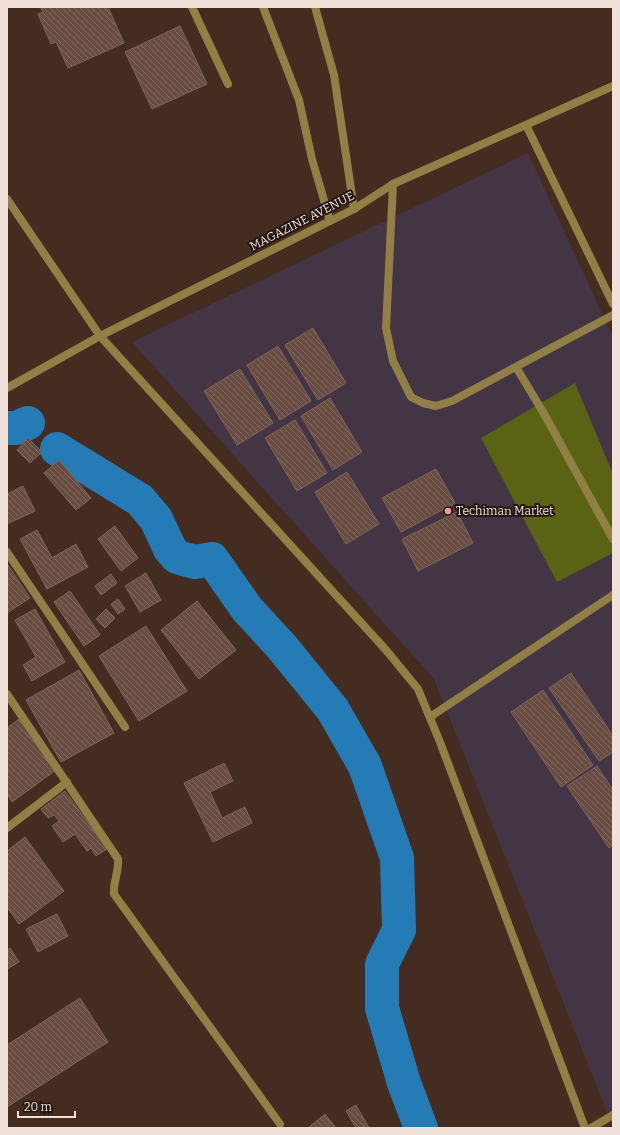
<svg xmlns="http://www.w3.org/2000/svg" width="620" height="1135" font-family="Bitter,serif">
  <style>
    .commercial { fill: #433543 }
    .green { fill: #5a6314 }
    .lines { fill: none; stroke-linecap: round; stroke-linejoin: round }
    .river { stroke: #247bb5; stroke-width: 34 }
    .building { fill: url(#building-back-hatch); stroke: #806359 }
    .service { stroke: #927f45; stroke-width: 8 }
    .minor { stroke: #927f45; stroke-width: 8 }
    .tertiary { stroke: #927f45; stroke-width: 8 }
    .poi-dot { fill: #f59b97; stroke: #231713; stroke-width: 1.5 }
    .labels { text-anchor: middle; stroke-width: 4; stroke-linejoin: round; paint-order: stroke }
    .street-label { font-size: 12px; fill: #f1e0d9; stroke: #231713 }
    .poi-label { font-size: 12px; fill: #f1e0d9; stroke: #231713; text-anchor: start }
  </style>
  <defs>
    <pattern id="building-back-hatch" width="6" height="6" patternUnits="userSpaceOnUse"><rect width="6" height="6" fill="#694d43"/><path d="M-1 5l2 2M0 0l6 6M5-1l2 2" fill="none" stroke="#7f665e"/></pattern>
  </defs>
  <rect width="100%" height="100%" fill="#452c21"/>
  <path class="commercial" d="M528,153L613,337V1127L434,679L132,342Z"/>
  <path class="green" d="M575,383L613,474V553L557,582L481,438Z"/>
  <g class="lines">
    <path class="river" d="M7,428H16L28,423
      M57,449L140,500L156,519L170,549L177,557L195,562L212,559L247,609L282,647L333,710L365,766L397,858L399,930L382,964V1008L404,1083L421,1128"/>
  </g>
  <path class="building" d="M43,7H108L124,43L68,68L56,42L51,44L38,14L43,12L41,8Z
    M180,26L207,84L152,109L125,52Z
    M313,328L346,383L318,400L285,345Z
    M278,346L311,401L280,420L247,365Z
    M240,369L273,423L237,445L204,391Z
    M330,398L362,452L333,470L301,416Z
    M295,420L327,473L297,491L265,438Z
    M28,438L42,452L30,463L17,450Z
    M59,460L91,498L76,510L44,473Z
    M436,469L455,503L401,532L382,498Z
    M347,472L379,524L346,544L315,492Z
    M23,486L35,511L7,524V494Z
    M457,512L473,543L418,571L402,539Z
    M115,526L138,558L121,571L98,539Z
    M37,530L52,558L76,544L88,567L47,589L20,539Z
    M8,565L30,598L7,613V566Z
    M146,573L161,600L140,612L125,586Z
    M111,574L117,583L101,595L95,586Z
    M70,591L100,635L84,646L54,602Z
    M118,599L125,609L118,614L111,604Z
    M197,601L236,650L199,679L161,630Z
    M35,609L65,662L32,681L23,665L36,657L15,620Z
    M106,609L115,618L105,628L96,619Z
    M146,626L187,691L139,721L99,656Z
    M79,670L114,733L61,762L26,700Z
    M571,673L613,736V752L599,761L549,688Z
    M543,690L593,765L561,787L511,712Z
    M19,719L56,770L12,802L7,794V728Z
    M224,763L233,781L210,792L222,818L245,807L252,823L213,842L184,783Z
    M597,766L613,790V845L609,848L567,786Z
    M65,791L107,849L96,856L91,848L87,851L75,834L63,842L52,826L59,821L54,815L48,818L41,809Z
    M25,837L64,891L19,924L7,907V851Z
    M57,914L68,936L38,952L26,929Z
    M10,948L19,962L7,969V950Z
    M80,998L108,1042L7,1107V1045Z
    M356,1105L369,1128H356L346,1111Z
    M325,1114L336,1128H309V1127Z"/>
  <g class="lines">
    <path class="service" d="M192,7L228,84
      M393,184L386,328L393,361L411,397L423,403L436,406L452,401L613,315
      M516,367L543,412L613,539
      M430,717L613,595
      M591,1128L613,1115"/>
    <path class="minor" d="M263,7L299,100L312,159L330,221
      M315,7L334,75L354,209
      M526,125L613,304
      M7,199L100,336L386,650L418,689L440,742L585,1128
      M7,552L125,727
      M7,694L118,859C119,872 113,882 114,894L280,1124
      M7,828L67,782"/>
    <path class="tertiary" d="M7,388L100,336L354,209L393,184L613,86"/>
  </g>
  <circle class="poi-dot" cx="448" cy="511" r="4"/>
  <g class="labels">
    <g class="street-label">
      <text transform="translate(302 221) rotate(-27)" y="4">MAGAZINE AVENUE</text>
    </g>
    <g class="poi-label">
      <text x="456" y="515">Techiman Market</text>
    </g>
  </g>
  <rect width="620" height="1135" fill="none" stroke="#f1e0d9" stroke-width="16"/>
  <path d="M18 1111v6h57v-6" fill="none" stroke="#f1e0d9" stroke-width="2"/>
  <text x="24" y="1111" font-size="12" fill="#f1e0d9" stroke="#231713" stroke-width="3" paint-order="stroke">20 m</text>
</svg>
